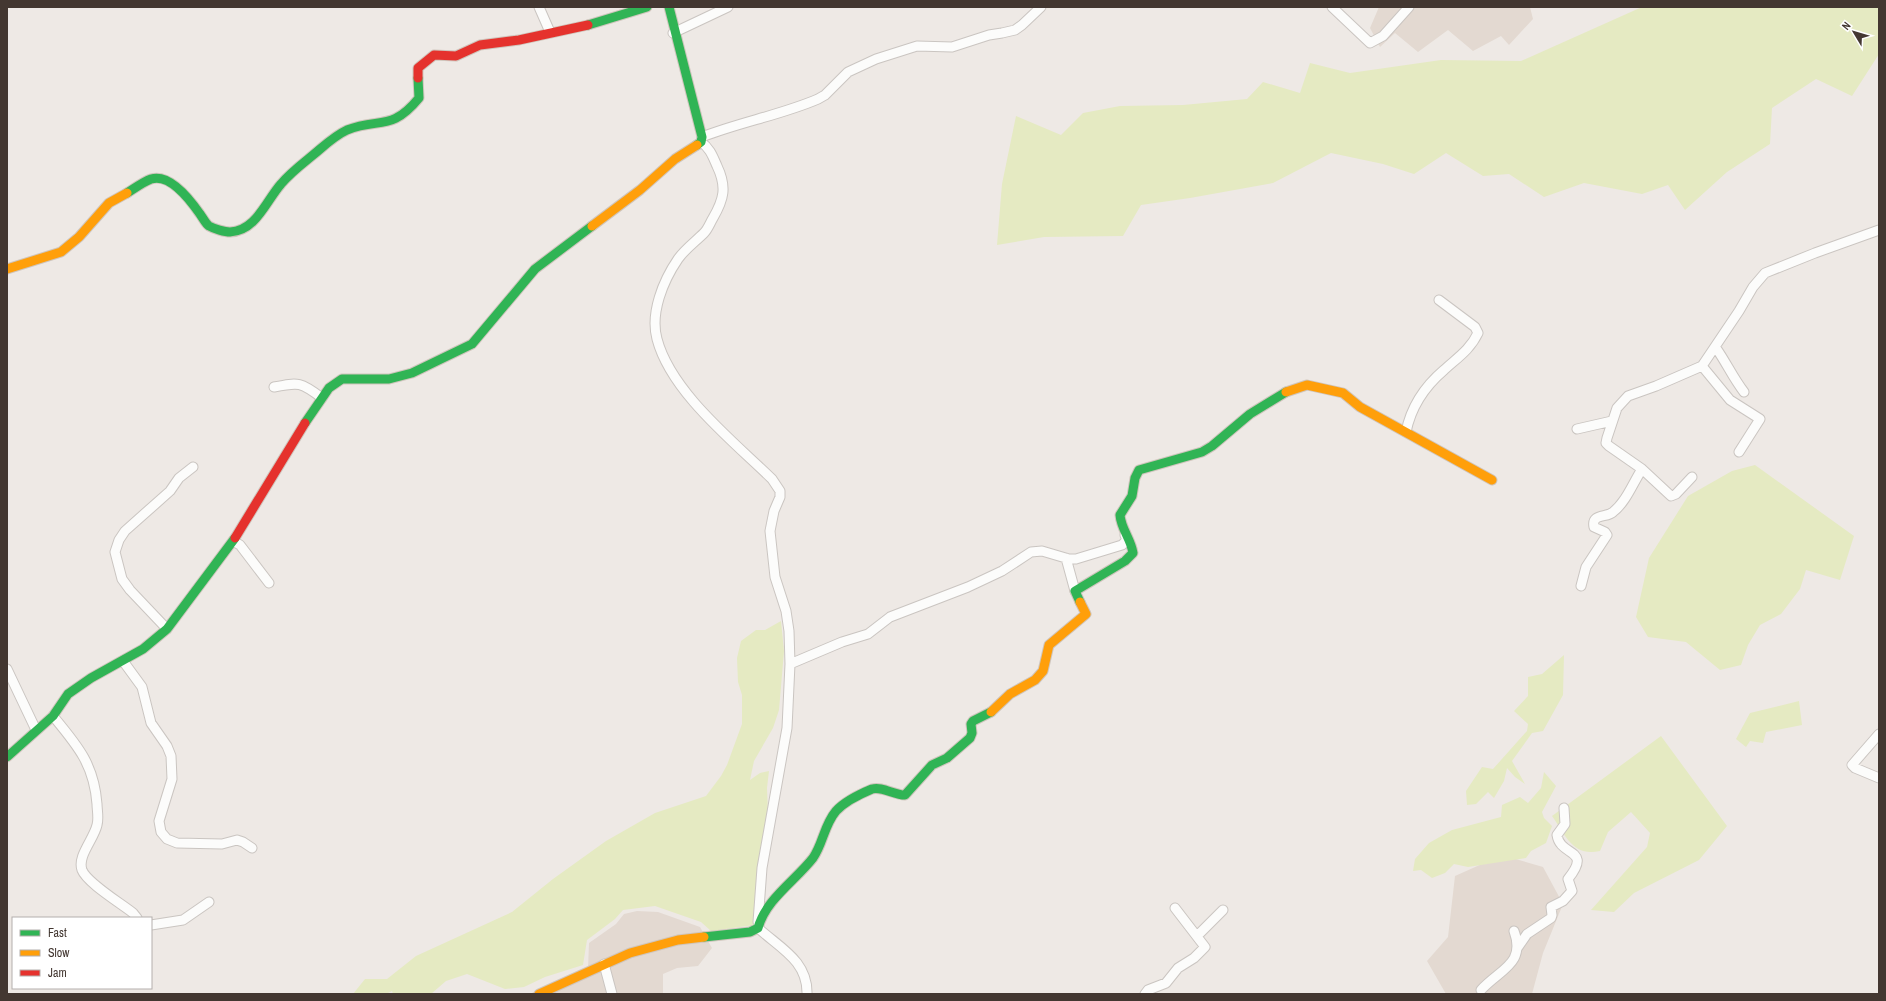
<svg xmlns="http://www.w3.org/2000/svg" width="1886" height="1001" font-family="'Archivo Narrow',sans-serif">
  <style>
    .residential { fill: #e3d9d1 }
    .green { fill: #e5eac2 }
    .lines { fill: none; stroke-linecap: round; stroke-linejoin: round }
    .street-casing { stroke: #cac5c1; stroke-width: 11 }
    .fast-casing { stroke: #cfc5bc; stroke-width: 11 }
    .slow-casing { stroke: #cfc5bc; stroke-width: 11 }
    .jam-casing { stroke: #cfc5bc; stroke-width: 11 }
    .street { stroke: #fcfcfb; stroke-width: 9 }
    .fast { stroke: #30b455; stroke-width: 9 }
    .slow { stroke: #ff9f0a; stroke-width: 9 }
    .jam { stroke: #e5322d; stroke-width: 9 }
  </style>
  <rect width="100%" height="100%" fill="#eee9e5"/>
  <path class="residential" d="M1379,7H1530L1533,19L1509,45L1501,36L1473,51L1448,30L1418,52L1395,33L1380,47L1370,28Z
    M1502,855L1543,867L1563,904L1543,953L1532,994H1446L1427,961L1448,937L1455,876Z
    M637,911L658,912L700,927L712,948L698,966L677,968L663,974V994H530L543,987L588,969L589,943L616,924L624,914Z"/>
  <path class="green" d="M1642,7H1879V54L1852,96L1816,79L1772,108L1770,144L1727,172L1685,210L1668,185L1642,194L1584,183L1544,197L1509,174L1483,176L1446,153L1414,174L1383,164L1331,153L1273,183L1190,198L1141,205L1123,236L1044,237L997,245L1002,184L1016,116L1061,135L1083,113L1120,106L1183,105L1247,99L1263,82L1300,93L1310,63L1350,73L1441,60L1521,61Z
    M1755,465L1854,536L1840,580L1806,570L1800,589L1781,614L1760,625L1748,645L1741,665L1720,670L1686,642L1648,637L1636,617L1649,558L1688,496L1732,471Z
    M781,621L784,651L779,710L773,728L754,761L750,780L760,773L769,771L767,788L768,813L754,925L711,931L701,922L655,906L623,910L615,919L587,940L583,965L545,977L524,987L505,989L467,974L446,981L431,994H393L392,991L386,994H353L365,979H387L416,956L512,912L553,879L606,841L655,813L706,796L721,776L727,765L742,724V695L738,682L737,658L741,641L756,630H765Z
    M1564,655L1563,695L1543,731L1532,733L1512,761L1525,784L1515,777L1507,768L1504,781L1494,798L1488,792L1476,804L1467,805L1466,791L1482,767L1493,769L1527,731L1528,724L1514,711L1528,696V677L1542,674Z
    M1799,701L1802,725L1766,732L1763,743L1750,741L1746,747L1736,739L1750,713Z
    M1661,736L1727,826L1699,860L1634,893L1614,912L1591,910L1647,847L1650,833L1631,812L1608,832L1600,851C1573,857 1566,836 1552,816Z
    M1544,772L1556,786L1542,812L1544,818L1552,826L1546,843L1531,851L1526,858L1468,867L1454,864L1445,873L1432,878L1421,870L1413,871L1415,859L1429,843L1452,830L1501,817L1502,805L1520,797L1528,803L1541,788Z"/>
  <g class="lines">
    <g class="street-casing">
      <path id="street" d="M539,7L550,32
        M1332,7L1370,43L1383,36L1409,7
        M673,33L728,7
        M702,137C740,122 781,115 818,99L825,95L848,72L876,59L917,46L952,47L989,35L1002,33L1015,30L1022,25L1041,7
        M701,142C710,148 713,157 717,166C727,187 724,199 713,218C710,223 708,229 704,233C695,242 685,249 678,259C663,281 650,313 657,339C671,392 733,441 772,479L780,491V497L774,511L770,531L775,577L786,611L789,631L790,664L787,728L762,868L758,922
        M1716,348C1726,362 1733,378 1744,392
        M1702,366L1730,400L1760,419L1739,452
        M274,387C299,382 301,382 322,398
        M1577,429L1612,421
        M1406,432C1411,407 1424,387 1444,370C1457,358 1470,350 1478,333L1475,327L1439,300
        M1692,477L1676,494L1671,496L1642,469L1609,446L1606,443L1607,438L1617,408L1628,396L1656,386L1702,366L1739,311L1753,287L1765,273L1815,253L1879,230
        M233,541L240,545L269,583
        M1066,558L1075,591
        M1581,586L1586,567L1607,535L1605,532L1594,527C1591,513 1607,518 1613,512C1626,502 1633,483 1642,469
        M167,629L130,590L122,579L115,552L119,540L125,531L170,491L179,478L193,467
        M123,661L142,687L151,723L167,746L171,756L172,779L159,821L161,832L167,839L177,843L222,844L237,840L243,842L252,848
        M790,664L842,642L868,634L890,617L968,587L1002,571L1031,552L1042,551L1069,559H1076L1122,545L1127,540L1125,535
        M7,669L36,730
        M53,716C77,745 94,764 97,804C97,810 99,818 97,825C94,839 77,856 82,870C87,883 122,904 133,913L137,918
        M1879,734L1852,765L1855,768L1879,778
        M151,925L183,920L209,902
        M758,928C780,948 808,961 807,994
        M1197,936L1223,910
        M1518,947L1527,934L1551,918L1552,915L1551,907L1563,901L1572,891L1568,879C1593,848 1560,857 1557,835L1565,824L1564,808
        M604,964L612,994
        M1481,990C1500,969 1526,964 1514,931
        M1145,994L1148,990L1166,983L1178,968L1194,958L1205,947L1175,908"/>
    </g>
    <g class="fast-casing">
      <path id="fast" d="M669,7L702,137L701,142L697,145
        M588,25L647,7
        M127,193C135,188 143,182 151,179C170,173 191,201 200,214C203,218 206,224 209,226C214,229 225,232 230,232C256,231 266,201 281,184C290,173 302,164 313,155C324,146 334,136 347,130C380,117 391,132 419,98L418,78
        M305,423L329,388L342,379H389L412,373L472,344L535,269L592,226
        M1080,602L1075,591L1125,561L1133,553C1131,539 1121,529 1120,515L1132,496L1135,478L1139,470L1202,452L1212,446L1250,414L1286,392
        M7,757L53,716L68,694L91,678L143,649L167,629L235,538
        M704,937L750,932L758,928C766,899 795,881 813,858C823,844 824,825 836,811C845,801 860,794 872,789C882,786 894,795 905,795L932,765L947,758L970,738L972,733L971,724L973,721L991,712"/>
    </g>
    <g class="slow-casing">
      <path id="slow" d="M592,226L640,190L675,159L697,145
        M7,269L61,252L79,237L109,203L127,193
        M1286,392L1307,385L1343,393L1360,407L1492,480
        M991,712L1010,694L1035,680L1043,671L1049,645L1086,614L1080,602
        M539,994L630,953L678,940L704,937"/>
    </g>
    <g class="jam-casing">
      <path id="jam" d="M418,78V68L434,55L456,56L480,45L519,40L588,25
        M235,538L305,423"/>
    </g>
    <use href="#street" class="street"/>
    <use href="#fast" class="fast"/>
    <use href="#slow" class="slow"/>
    <use href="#jam" class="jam"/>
  </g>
  <rect width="1886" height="1001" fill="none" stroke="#433731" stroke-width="16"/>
  <rect x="12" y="917" width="140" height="72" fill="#ffffff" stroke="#b4afad"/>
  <rect x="20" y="930" width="20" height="6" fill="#30b455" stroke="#b4afad"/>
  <text x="48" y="937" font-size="12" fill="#433731">Fast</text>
  <rect x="20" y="950" width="20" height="6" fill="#ff9f0a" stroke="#b4afad"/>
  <text x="48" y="957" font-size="12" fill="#433731">Slow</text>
  <rect x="20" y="970" width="20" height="6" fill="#e5322d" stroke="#b4afad"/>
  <text x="48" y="977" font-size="12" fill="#433731">Jam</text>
  <g transform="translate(1854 32) rotate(308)" stroke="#ffffff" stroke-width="3" paint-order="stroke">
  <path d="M0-3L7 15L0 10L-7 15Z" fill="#433731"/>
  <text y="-6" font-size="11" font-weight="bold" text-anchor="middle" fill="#433731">N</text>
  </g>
</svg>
